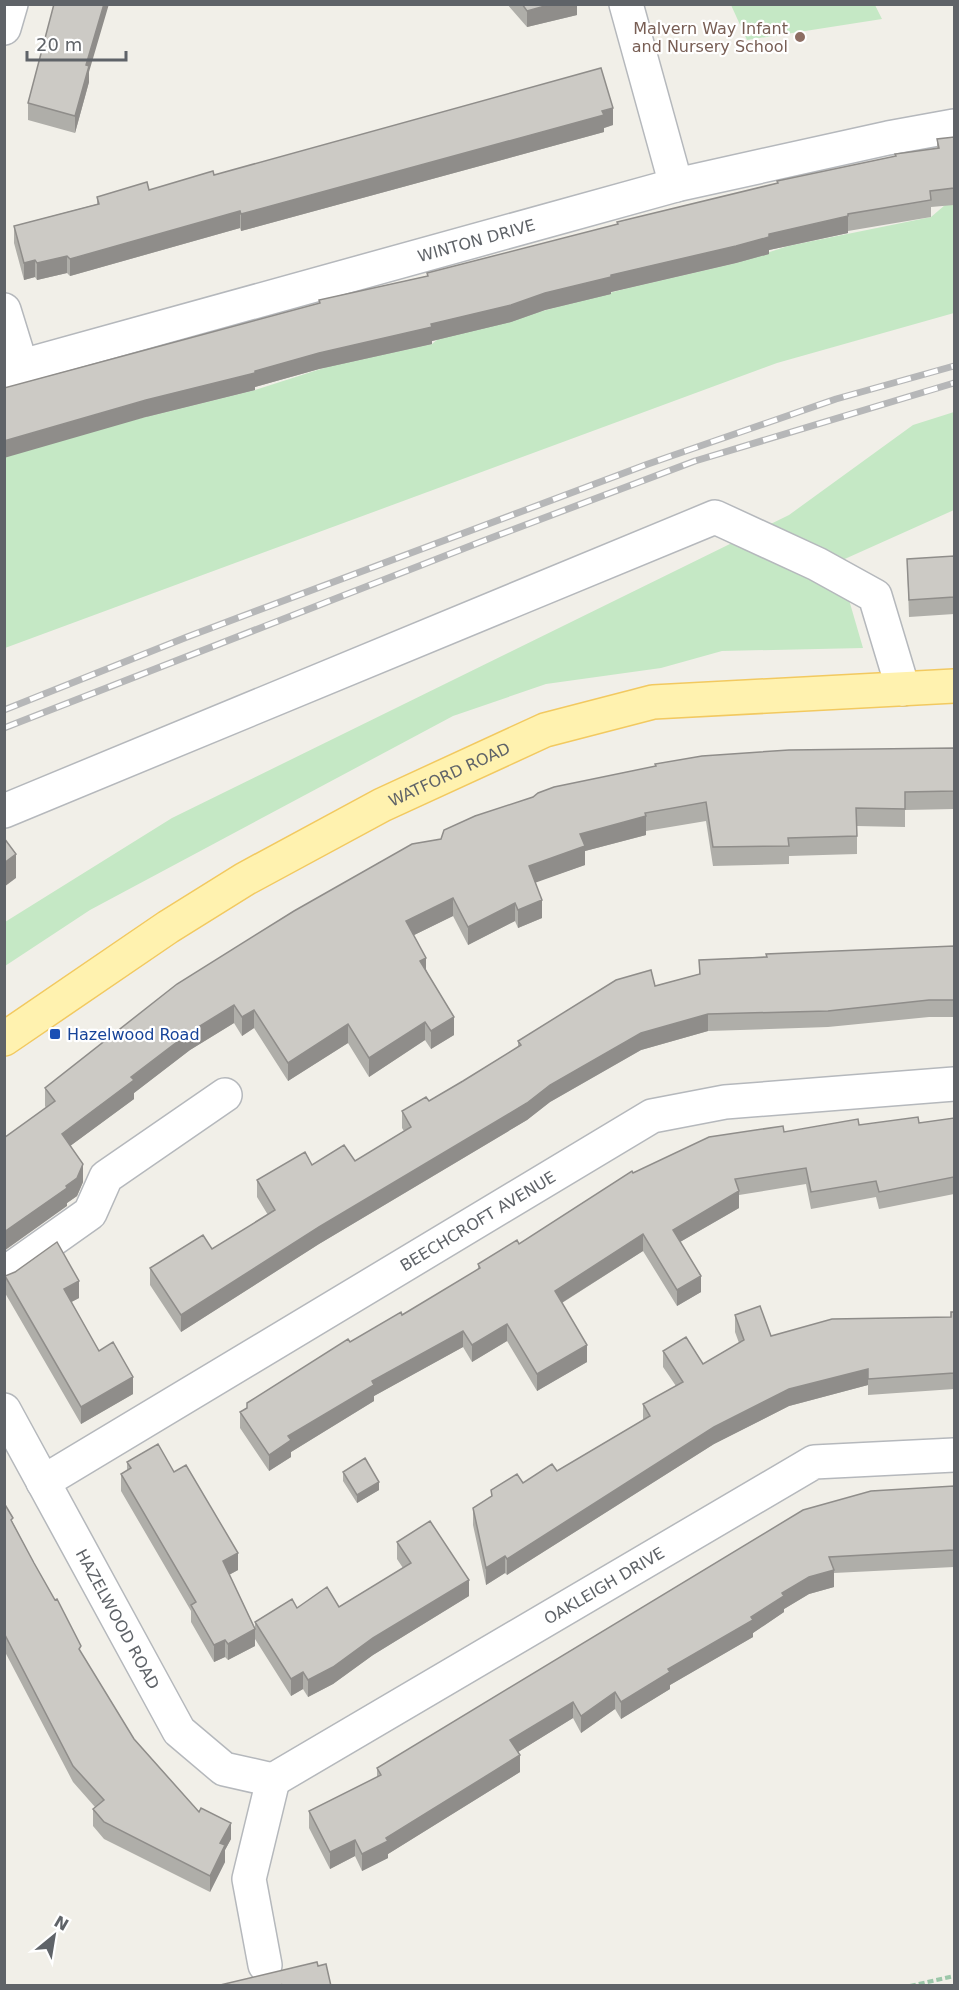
<svg xmlns="http://www.w3.org/2000/svg" width="959" height="1990" font-family="'DejaVu Sans',sans-serif">
  <style>
    .green { fill: #c5e8c5 }
    .lines { fill: none; stroke-linecap: round; stroke-linejoin: round }
    .minor-casing { stroke: #b5b8bc; stroke-width: 36 }
    .major-casing { stroke: #f2c960; stroke-width: 36 }
    .path { stroke: #9cc7a9; stroke-width: 4; stroke-dasharray: 6 3; stroke-linecap: butt }
    .minor { stroke: #fff; stroke-width: 33 }
    .major { stroke: #fff2af; stroke-width: 33 }
    .rail-casing { stroke: #b6b7b8; stroke-width: 7 }
    .rail { stroke: #fff; stroke-width: 4.5; stroke-dasharray: 14; stroke-linecap: butt }
    .wall { fill: #afaea9 }
    .shaded-wall { fill: #8f8d8a }
    .building { fill: #cccac5; stroke: #8f8d8a; stroke-width: 1.5 }
    .education-dot { fill: #8d6e63; stroke: #fff; stroke-width: 2 }
    .transit-dot { fill: #1a4fb4; stroke: #fff; stroke-width: 2 }
    .labels { text-anchor: middle; stroke-width: 4.5; stroke-linejoin: round; paint-order: stroke }
    .education-label { font-size: 16px; fill: #785e54; stroke: #fff; text-anchor: end }
    .street-label { font-size: 16px; fill: #5f6368; stroke: #fff }
    .transit-label { font-size: 16px; fill: #164399; stroke: #fff; text-anchor: start }
  </style>
  <rect width="100%" height="100%" fill="#f1efe8"/>
  <path class="green" d="M731,5H875L882,19L747,40Z
    M954,204V313L777,363L5,648V457L117,424L255,390L330,366L432,344L438,339L628,288L736,263L788,246L931,217L945,205Z
    M954,412V510L838,562L863,648L722,651L661,668L546,684L453,716L90,910L5,966V922L172,818L789,515L913,425Z"/>
  <g class="lines">
    <g class="minor-casing">
      <g id="minor">
        <path d="M626,4L676,185"/>
        <path d="M4,28L11,4"/>
        <path d="M4,310L21,365"/>
        <path id="s1" d="M4,371L676,185L888,138L954,126"/>
        <path d="M4,811L715,517L817,564L875,596L903,689"/>
        <path d="M4,1274L90,1213L106,1177L225,1095"/>
        <path id="s2" d="M4,1410L179,1731L224,1769L273,1780"/>
        <path id="s3" d="M43,1482L652,1116L725,1102L954,1084"/>
        <path id="s4" d="M273,1780L814,1462L954,1455"/>
        <path d="M265,1965L249,1879L273,1780"/>
      </g>
    </g>
    <g class="major-casing">
      <g id="major">
        <path id="s5" d="M4,1039L168,927L245,879L382,805L545,730L653,702L954,686"/>
      </g>
    </g>
    <path class="path" d="M910,1986L954,1976"/>
    <use href="#minor" class="minor"/>
    <use href="#major" class="major"/>
    <g class="rail-casing">
      <path id="rail" d="M4,710L187,637L648,464L836,399L954,366
        M4,728L483,541L695,461L954,383"/>
    </g>
    <use href="#rail" class="rail"/>
  </g>
  <path class="wall" d="M507,4H577V15L527,27Z
    M89,72V82L75,133L28,120V103Z
    M613,125L604,128V132L241,231L240,228L70,276L67,273L37,280L35,277L24,280L14,243V226L97,204V197L149,190L214,175Z
    M954,137V205L931,207V217L848,231V233L769,250V254L736,263L611,292V294L545,310L511,322L432,341V344L319,369L255,387V390L146,417L319,303V300L427,276V273L617,225V222L777,184V181L937,148V139Z
    M954,556V614L909,617L907,559Z
    M954,748V809L905,810V827L857,826V854L789,856V864L713,866L706,821L646,831V835L585,851V865L535,882L542,918L518,928L515,921L468,945L453,916L414,935L426,969L454,1035L431,1049L425,1040L369,1077L348,1043L288,1081L254,1028L242,1036L234,1023L190,1050L134,1093V1099L70,1146L83,1182L77,1196L67,1203V1206L46,1108L45,1106V1088L379,862Z
    M954,946V1017H929L828,1027L708,1031L641,1050L550,1102L527,1120L319,1244L181,1332L150,1285V1268L212,1249L268,1215L257,1197V1180L312,1165L355,1161L404,1131L402,1128V1111L429,1101L463,1081L518,1047V1041L655,986L699,974V960Z
    M954,1118V1194L879,1209L876,1197L811,1209L806,1184L739,1195V1208L680,1242L701,1292L677,1306L643,1251L562,1303L587,1362L537,1391L507,1341L472,1362L463,1347L374,1396V1401L291,1452V1457L269,1471L240,1428V1412L350,1342L402,1315L478,1270V1264L519,1244L633,1173L784,1132L859,1125L919,1123Z
    M5,1276L79,1298L71,1302L99,1351L133,1394L81,1424L5,1293Z
    M954,1312V1389L868,1395V1385L789,1406L714,1444L507,1575L505,1573L486,1585L473,1525V1508L491,1497V1490L523,1483L557,1471L643,1420V1404L676,1386L663,1367V1351L703,1364L739,1343L735,1332V1315L771,1336L951,1317Z
    M127,1462L174,1472L238,1570L229,1575L255,1628V1622L297,1608L339,1607L403,1568L397,1559V1542L469,1596L373,1655L333,1684L308,1697L303,1689L291,1696L255,1639V1646L228,1660L225,1657L214,1662L191,1622V1611L121,1491V1474L127,1471Z
    M343,1472L379,1490L357,1503L343,1481Z
    M954,1486V1567L834,1573V1587L809,1594L784,1609V1612L753,1633V1637L670,1685V1689L621,1719L615,1709L581,1733L573,1718L518,1752L520,1772L388,1854V1858L362,1871L355,1856L330,1869L309,1828V1811L377,1777V1768Z
    M4,1503L13,1523L81,1653L134,1739L199,1812L231,1839L225,1850V1862L210,1892L104,1839L93,1826V1809L95,1807L73,1782L4,1650Z"/>
  <path class="shaded-wall" d="M104,4H109L89,72V82L75,133V116L86,65Z
    M552,4H577V15L527,27V11Z
    M613,108V125L604,128V132L241,231V214Z
    M240,211V228L70,276V259Z
    M848,216V233L769,250V254L736,263L611,292V294L545,310L511,322L432,341V344L319,369L255,387V390L146,417L4,458V441L146,400L319,353L431,324L611,275L769,234Z
    M67,256V273L37,280V263Z
    M35,260V277L24,280V263Z
    M646,816V835L585,851V865L529,885V866L580,834Z
    M16,854V878L4,887V863Z
    M453,898V916L406,939V921Z
    M542,900V918L518,928V910Z
    M515,903V921L468,945V927Z
    M426,958V976L420,961Z
    M234,1005V1023L190,1050L134,1093V1099L62,1152V1134L131,1077L190,1032Z
    M254,1010V1028L242,1036V1017Z
    M708,1014V1031L641,1050L550,1102L527,1120L319,1244L181,1332V1315L319,1227L550,1085L641,1033Z
    M454,1017V1035L431,1049V1031Z
    M425,1022V1040L369,1077V1058Z
    M348,1024V1043L288,1081V1063Z
    M83,1164V1182L77,1196L67,1203V1206L4,1251V1232L66,1186Z
    M739,1191V1208L673,1246V1230Z
    M643,1234V1251L555,1307V1291Z
    M701,1276V1292L677,1306V1290Z
    M79,1281V1298L64,1306V1289Z
    M507,1324V1341L472,1362V1345Z
    M463,1331V1347L374,1396V1401L291,1452V1457L269,1471V1455L288,1436L372,1381Z
    M587,1345V1362L537,1391V1374Z
    M868,1369V1385L789,1406L714,1444L507,1575V1559L714,1427L789,1389Z
    M133,1377V1394L81,1424V1407Z
    M379,1482V1490L357,1503V1495Z
    M238,1553V1570L223,1578V1561Z
    M505,1556V1573L486,1585V1568Z
    M834,1570V1587L809,1594L784,1609V1612L753,1633V1637L670,1685V1689L621,1719V1702L668,1669L751,1617L782,1593L809,1577Z
    M469,1580V1596L373,1655L333,1684L308,1697V1680L373,1638Z
    M255,1629V1646L228,1660V1644Z
    M225,1640V1657L214,1662V1645Z
    M303,1672V1689L291,1696V1679Z
    M615,1692V1709L581,1733V1716Z
    M573,1702V1718L510,1757V1740Z
    M520,1755V1772L388,1854V1858L362,1871V1854L386,1838Z
    M231,1823V1839L225,1850V1862L210,1892V1876L220,1843Z
    M355,1840V1856L330,1869V1852Z"/>
  <path class="building" d="M54,4H104L86,65L89,66L75,116L28,103Z
    M522,4H552L527,11Z
    M601,68L613,108L602,111L604,115L241,214L240,211L70,259L67,256L37,263L35,260L24,263L14,226L99,204L97,197L147,182L149,190L213,171L214,175Z
    M954,137V188L930,191L931,200L848,214V216L769,234V237L736,246L611,275V277L545,293L511,305L431,324L432,327L319,353L255,371V373L146,400L4,441V388L320,303L319,300L428,276L427,273L618,224L617,222L778,183L777,181L896,156L895,154L939,148L937,139Z
    M954,556V597L909,600L907,559Z
    M954,748V791L905,792V809L856,808L857,836L788,838L789,846L713,847L706,802L645,813L646,816L580,834L585,846L529,866L542,900L518,910L515,903L468,927L453,898L406,921L426,958L420,961L454,1017L431,1031L425,1022L369,1058L348,1024L288,1063L254,1010L242,1017L234,1005L190,1032L131,1077L134,1080L62,1134L83,1164L77,1178L66,1186L67,1188L4,1232V1138L55,1101L45,1088L177,984L294,911L412,844L441,839L444,830L475,816L533,797L538,793L554,787L656,766L655,764L702,756L789,750Z
    M4,838L16,854L4,863Z
    M954,946V1000H929L828,1011L708,1014L641,1033L550,1085L527,1103L319,1227L181,1315L150,1268L203,1235L212,1249L275,1210L257,1180L305,1152L312,1165L344,1145L355,1161L411,1127L402,1111L426,1097L429,1101L463,1081L521,1045L518,1041L616,980L651,970L655,986L700,974L699,960L767,957L766,954Z
    M918,1117L919,1123L954,1118V1177L879,1192L876,1181L811,1192L806,1168L735,1179L739,1191L673,1230L701,1276L677,1290L643,1234L555,1291L587,1345L537,1374L507,1324L472,1345L463,1331L372,1381L374,1385L288,1436L291,1440L269,1455L240,1412L247,1408V1403L348,1339L350,1342L401,1312L402,1315L480,1268L478,1264L517,1240L519,1244L632,1171L633,1173L709,1137L783,1126L784,1132L858,1119L859,1125Z
    M57,1242L79,1281L64,1289L99,1351L113,1342L133,1377L81,1407L5,1276L15,1272Z
    M760,1306L771,1336L832,1319L951,1317V1312H954V1373L868,1379V1369L789,1389L714,1427L507,1559L505,1556L486,1568L473,1508L492,1496L491,1490L517,1474L523,1483L552,1464L557,1471L650,1416L643,1404L683,1382L663,1351L686,1337L703,1364L744,1340L735,1315Z
    M158,1444L174,1472L186,1465L238,1553L223,1561L255,1629L228,1644L225,1640L214,1645L191,1605L196,1602L121,1474L131,1468L127,1462Z
    M365,1458L379,1482L357,1495L343,1472Z
    M954,1486V1550L829,1557L834,1570L809,1577L782,1593L784,1596L751,1617L753,1620L668,1669L670,1672L621,1702L615,1692L581,1716L573,1702L510,1740L520,1755L386,1838L388,1841L362,1854L355,1840L330,1852L309,1811L381,1775L377,1768L803,1510L871,1491Z
    M4,1503L13,1518L11,1520L34,1563L55,1600L57,1599L81,1646L79,1649L134,1739L199,1812L201,1808L231,1823L220,1843L225,1845L210,1876L104,1822L93,1809L104,1800L73,1766L4,1633Z
    M430,1521L469,1580L373,1638L333,1667L308,1680L303,1672L291,1679L255,1622L292,1599L297,1608L327,1587L339,1607L411,1563L397,1542Z
    M317,1962L318,1966L326,1964L331,1986H282V1984L281,1986H216Z"/>
  <circle class="education-dot" cx="800" cy="37" r="6"/>
  <rect class="transit-dot" x="49" y="1028" width="12" height="12" rx="3"/>
  <g class="labels">
    <g class="education-label">
      <text x="788" y="34">Malvern Way Infant<tspan x="788" dy="18">and Nursery School</tspan></text>
    </g>
    <g class="street-label">
      <text dy="6" stroke="none"><textPath href="#s1" startOffset="490">WINTON DRIVE</textPath></text>
      <text dy="6" stroke="none"><textPath href="#s5" startOffset="519">WATFORD ROAD</textPath></text>
      <text dy="6" stroke="none"><textPath href="#s3" startOffset="507">BEECHCROFT AVENUE</textPath></text>
      <text dy="6" stroke="none"><textPath href="#s4" startOffset="384">OAKLEIGH DRIVE</textPath></text>
      <text dy="6" stroke="none"><textPath href="#s2" startOffset="238">HAZELWOOD ROAD</textPath></text>
    </g>
    <g class="transit-label">
      <text x="67" y="1040">Hazelwood Road</text>
    </g>
  </g>
  <rect width="959" height="1990" fill="none" stroke="#5f6368" stroke-width="12"/>
  <g transform="translate(54 1936) rotate(30)" stroke="#ffffff" stroke-width="4.5" paint-order="stroke">
  <path d="M0-4.5L10 22L0 15L-10 22Z" fill="#5f6368"/>
  <text y="-9" font-size="16" font-weight="bold" text-anchor="middle" fill="#5f6368">N</text>
  </g>
  <path d="M27 51v9h99v-9" fill="none" stroke="#5f6368" stroke-width="3"/>
  <text x="36" y="51" font-size="18" fill="#5f6368" stroke="#ffffff" stroke-width="4.5" paint-order="stroke">20 m</text>
</svg>
